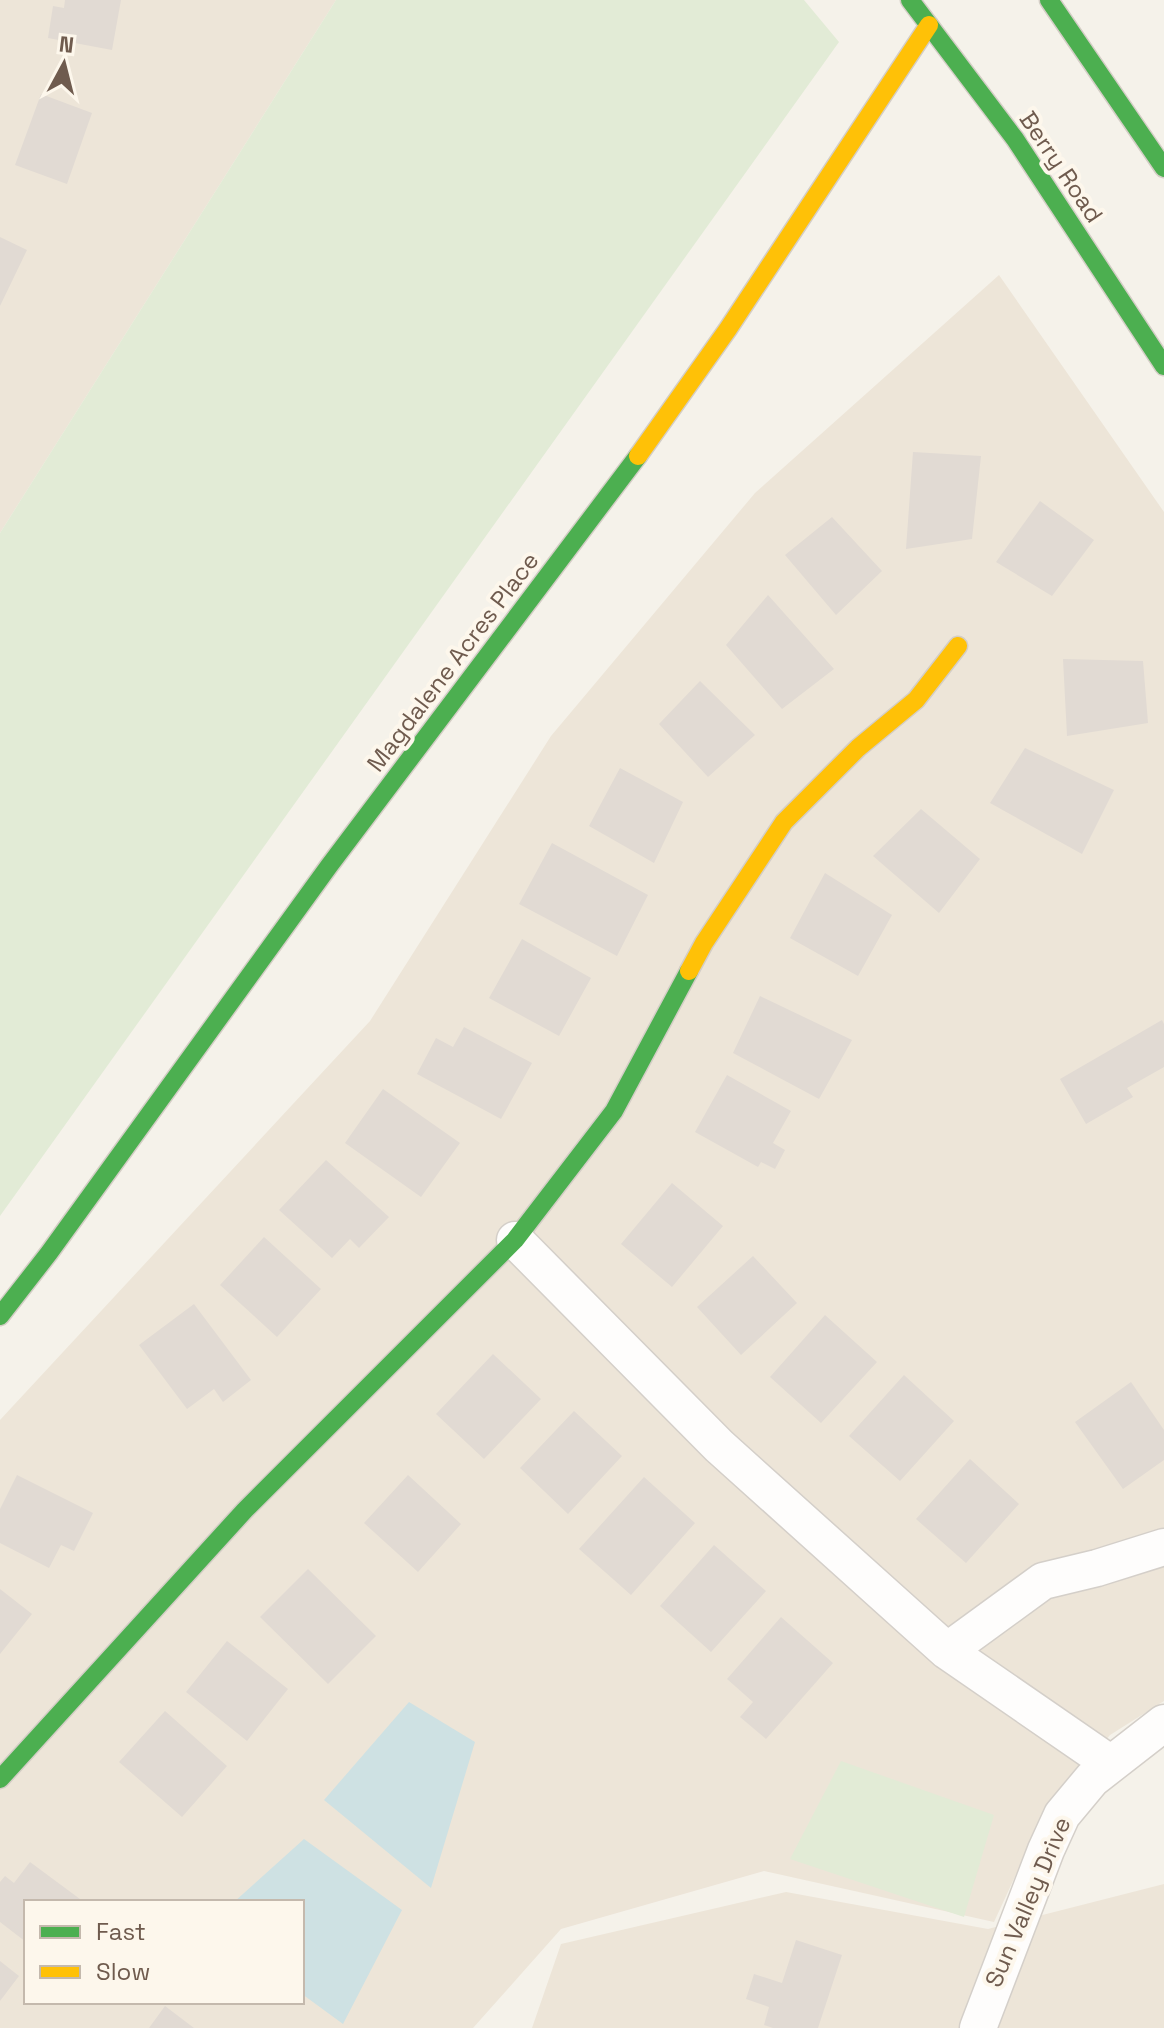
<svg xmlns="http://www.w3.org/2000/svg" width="1164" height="2028" font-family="'Space Grotesk',sans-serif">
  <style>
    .residential { fill: #ede5d8; fill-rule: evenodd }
    .green { fill: #e2ebd6 }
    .water { fill: #cee1e3 }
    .building { fill: #e1dad3 }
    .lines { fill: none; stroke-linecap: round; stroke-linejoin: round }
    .street-casing { stroke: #d4cfc9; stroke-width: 39 }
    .fast-casing { stroke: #d4cec6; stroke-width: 21 }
    .slow-casing { stroke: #d4cec6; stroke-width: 21 }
    .street { stroke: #fefdfc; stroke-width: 36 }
    .fast { stroke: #4caf50; stroke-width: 18 }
    .slow { stroke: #ffc107; stroke-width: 18 }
    .labels { text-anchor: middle; stroke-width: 8; stroke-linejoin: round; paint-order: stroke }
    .street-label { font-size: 24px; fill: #6f5b4e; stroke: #fdf7ec }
  </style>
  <rect width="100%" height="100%" fill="#f5f2ea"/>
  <path class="residential" d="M0,0H336L0,533Z
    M999,275L1164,512V1701L1110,1735L1043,1816L994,1922L764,1871L561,1929L473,2028H0V1420L370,1021L551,736L755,493ZM26,1902H302V2002H26Z
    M1164,1884V2028H532L561,1944L786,1892L988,1929Z"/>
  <path class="green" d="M336,0H804L839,42L0,1216V533Z
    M841,1761L994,1815L964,1917L790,1859Z"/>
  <path class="water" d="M409,1702L475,1742L431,1888L324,1800Z
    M304,1839L402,1910L343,2024L302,1994V1902H234Z"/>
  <path class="building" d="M65,0H121L112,50L48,38L53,6L64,8Z
    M41,94L92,113L67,184L15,165Z
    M0,237L27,250L0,306Z
    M913,452L981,456L972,539L906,549Z
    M1040,501L1094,540L1052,596L996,562Z
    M832,517L882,571L836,615L785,555Z
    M768,595L834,669L782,709L726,645Z
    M1063,659L1143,661L1148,723L1067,736Z
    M700,681L755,735L708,777L659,724Z
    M1025,748L1114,790L1082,854L990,803Z
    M620,768L683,802L654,863L589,826Z
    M921,809L980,859L939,913L873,856Z
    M552,843L648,895L617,956L519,904Z
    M825,873L892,915L858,976L790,938Z
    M522,939L591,978L559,1036L489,998Z
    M760,996L852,1040L819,1099L733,1053Z
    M1162,1020L1164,1024V1067L1127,1088L1133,1097L1086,1124L1060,1079Z
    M464,1027L532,1063L501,1119L417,1074L436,1038L453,1047Z
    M727,1075L791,1111L773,1143L785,1150L775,1169L761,1162L758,1167L695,1132Z
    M383,1089L460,1143L421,1197L345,1143Z
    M326,1160L389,1217L359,1248L350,1239L332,1258L279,1210Z
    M672,1183L723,1226L672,1287L621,1244Z
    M264,1237L321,1289L277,1337L220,1285Z
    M753,1256L797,1303L741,1355L697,1307Z
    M194,1304L251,1380L223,1402L214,1389L187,1409L139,1345Z
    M825,1315L877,1362L821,1423L770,1377Z
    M493,1354L541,1399L484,1459L436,1414Z
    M904,1375L954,1421L900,1481L849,1436Z
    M1131,1382L1164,1430V1460L1123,1489L1075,1422Z
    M574,1411L622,1456L568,1514L520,1468Z
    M970,1459L1019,1504L966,1563L916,1519Z
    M17,1475L93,1513L74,1551L61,1545L49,1568L0,1543V1509Z
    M408,1475L461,1524L418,1572L364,1523Z
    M644,1477L695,1523L631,1595L579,1549Z
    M714,1545L766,1591L711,1652L660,1606Z
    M308,1569L376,1636L328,1684L260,1617Z
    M0,1589L32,1614L0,1654Z
    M781,1617L833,1663L766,1739L740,1717L753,1702L727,1679Z
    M227,1641L288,1689L247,1741L186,1692Z
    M165,1711L227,1766L182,1817L119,1762Z
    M30,1862L84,1902H26V1942L0,1922V1882L5,1876L14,1883Z
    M796,1940L842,1955L818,2028H773L764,2025L769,2007L746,1999L754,1974L782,1983Z
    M0,1961L19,1976L0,2001Z
    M165,2006L194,2028H149Z"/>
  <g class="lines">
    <g class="street-casing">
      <path id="street" d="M515,1240L719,1446L947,1651L1111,1764
        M947,1651L1043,1581L1097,1568L1164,1547
        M978,2028L1046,1850L1062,1815L1092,1779L1164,1723"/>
    </g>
    <g class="fast-casing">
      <path id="fast" d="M910,0L1015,139L1164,366
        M1049,0L1164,168
        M0,1316L49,1253L329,866L638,456
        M0,1779L245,1510L515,1240L614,1111L689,971"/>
    </g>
    <g class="slow-casing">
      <path id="slow" d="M638,456L728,329L929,25
        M689,971L704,943L784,822L858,748L916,700L958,646"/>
    </g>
    <use href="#street" class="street"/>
    <use href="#fast" class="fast"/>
    <use href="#slow" class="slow"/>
  </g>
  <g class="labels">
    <g class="street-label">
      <text transform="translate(1061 167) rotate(56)" y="8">Berry Road</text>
      <text transform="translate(453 662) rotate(-53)" y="8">Magdalene Acres Place</text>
      <text transform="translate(1028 1902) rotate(-67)" y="8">Sun Valley Drive</text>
    </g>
  </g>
  <rect x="24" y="1900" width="280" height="104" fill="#fdf7ec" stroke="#c4b9ad" stroke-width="2"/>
  <rect x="40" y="1926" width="40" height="12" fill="#4caf50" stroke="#c4b9ad" stroke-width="2"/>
  <text x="96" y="1940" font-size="24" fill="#6f5b4e">Fast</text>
  <rect x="40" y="1966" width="40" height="12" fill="#ffc107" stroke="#c4b9ad" stroke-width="2"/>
  <text x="96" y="1980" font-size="24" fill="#6f5b4e">Slow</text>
  <g transform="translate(64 64) rotate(7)" stroke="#fdf7ec" stroke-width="6" paint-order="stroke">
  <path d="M0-6L14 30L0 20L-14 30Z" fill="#6f5b4e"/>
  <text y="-12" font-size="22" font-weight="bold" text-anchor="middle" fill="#6f5b4e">N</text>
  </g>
</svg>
